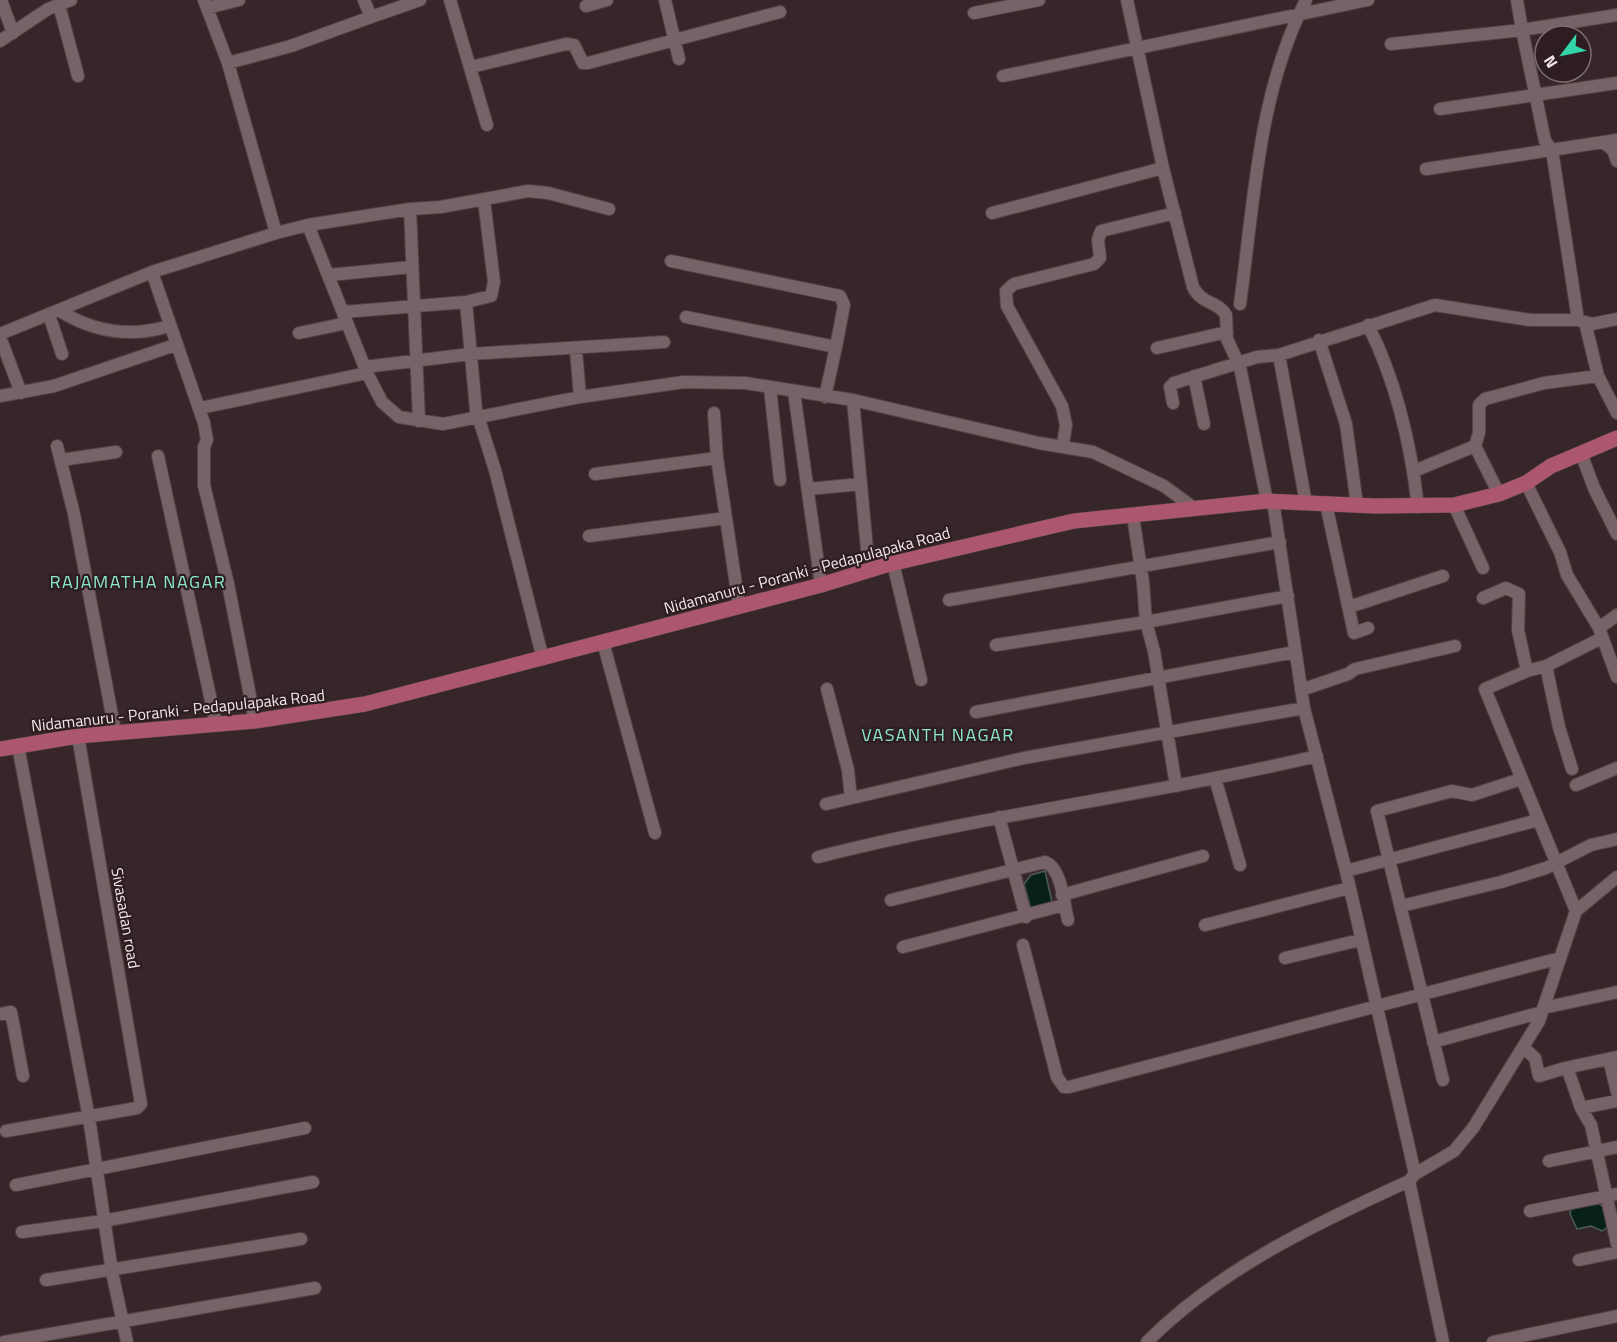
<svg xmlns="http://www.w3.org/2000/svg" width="1617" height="1342" font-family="'Titillium Web',sans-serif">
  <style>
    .water { fill: #072119; stroke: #4e5c57; stroke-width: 1.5 }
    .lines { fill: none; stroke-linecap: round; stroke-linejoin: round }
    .minor-casing { stroke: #514345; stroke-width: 14 }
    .major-casing { stroke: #514345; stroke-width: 16 }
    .minor { stroke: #776367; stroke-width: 12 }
    .major { stroke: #ac566f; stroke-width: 15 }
    .labels { text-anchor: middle; stroke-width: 4.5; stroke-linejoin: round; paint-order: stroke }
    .street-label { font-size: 16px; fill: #f2e6e8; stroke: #2d1c20 }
    .neighbourhood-label { font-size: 18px; letter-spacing: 1.5px; fill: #8ae6c5; stroke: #2d1c20 }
  </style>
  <rect width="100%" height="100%" fill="#372629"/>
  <path class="water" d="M1045,871L1052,902L1031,909L1024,884L1031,875Z
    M1597,1202L1604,1208L1609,1226L1602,1231L1591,1226L1577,1229L1570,1214L1571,1209Z"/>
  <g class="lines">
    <g class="minor-casing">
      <path id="minor" d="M1,0L13,33
        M204,0L228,63L276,233L308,225L367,373L382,402L399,417L443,424L580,397L684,382L745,383L853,400L1039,443L1093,452L1164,486L1194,508
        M450,0L487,125
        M665,0L679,59
        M1127,0L1163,168L1193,287C1202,305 1218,301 1226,315L1227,339L1240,367L1267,501
        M59,5L78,76
        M586,6L607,0
        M207,8L239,0
        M974,13L1039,0
        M371,17L420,0
        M0,41L48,9L71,0
        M1391,44L1522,30L1517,0
        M228,63L291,46L371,17L364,0
        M471,67L566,44L574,45L583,63H588L780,12
        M1003,76L1368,0
        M1440,109L1617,83
        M1603,142L1613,150L1617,161
        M1426,169L1617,140
        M410,209L419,421
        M992,213L1163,168
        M308,225L410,209L441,207L528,191L548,193L609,209
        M671,261L840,296L844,305L836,347
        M329,275L411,267
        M466,302L476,410L495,470L543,659
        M1240,304C1254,203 1258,92 1306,0
        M60,311C94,332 130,338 169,326
        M343,312L466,302L491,296L494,282L484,200
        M49,315L62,354
        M686,317L836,347L825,397
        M1578,320L1552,150L1545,141L1522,30L1617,15
        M1585,322L1598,376L1617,413
        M1368,325C1396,381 1411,445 1418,507
        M299,333L347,323
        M0,334L152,272
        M0,337L21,393
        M1319,340L1346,424L1357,505
        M1157,348L1227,332
        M576,350L580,397
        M365,367L470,354L664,342
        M1194,376L1204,424
        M770,388L780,480
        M794,392L821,585
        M0,396L54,386L175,345
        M853,400L867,549
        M1173,403L1170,387L1174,383L1257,357L1279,355
        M200,408L367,373
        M714,413L717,458L739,605
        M1063,445L1066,425L1062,406L1007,306L1006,291L1014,284L1094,264L1100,258L1098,240L1101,231L1175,213
        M57,446L74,514L115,731
        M1581,453L1594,488L1617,534
        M158,456L216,724
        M61,460L116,452
        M1414,471L1475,446
        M595,474L717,458
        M1526,483L1560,552L1567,575L1599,628L1617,677
        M808,489L861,484
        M1499,494L1475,446L1479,433V405L1485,399L1544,383L1598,376
        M1273,501L1304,708L1346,871L1415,1174
        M1306,503L1279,355L1435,305L1530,320H1578L1592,324L1617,319
        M1326,504L1354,633L1368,628
        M1454,505L1483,568
        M1133,516L1143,582L1146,622L1154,651L1176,786
        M589,536L726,518
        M893,563L921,680
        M1483,598L1506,588L1519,594L1518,630L1527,671
        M949,600L1280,542
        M1349,607L1443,576
        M1599,628L1617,615
        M603,642L655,833
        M996,645L1146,622L1288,596
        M1546,666L1559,727L1572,769
        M827,689L848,770L851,798
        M1301,690L1348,674L1355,669L1455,646
        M976,712L1295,652
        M255,721L228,584L204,485V447L207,440L204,423L152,272L276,233
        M18,746L89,1118L112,1272L127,1342
        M1215,778L1240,865
        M1576,785L1617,768
        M826,804L1024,758L1304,708
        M999,817L1026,917
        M818,857C982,815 1152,795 1317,756
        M1346,871L1538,820
        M1062,895L1203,856
        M891,900L1045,862C1062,868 1064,905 1068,920
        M1401,906L1501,882L1546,868L1591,845L1617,839
        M1576,911L1485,689L1527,671L1546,666L1602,638
        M1205,925L1349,888
        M1023,945L1057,1077L1064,1087H1069L1560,958
        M903,947L1064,905
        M1285,958L1360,940
        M1543,1008L1617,992
        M0,1014L11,1012L23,1076
        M1433,1042L1542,1012
        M1524,1048L1535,1058L1539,1076L1565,1068L1569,1073L1581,1108L1591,1125L1617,1244
        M1609,1059L1617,1092
        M1565,1068L1617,1057
        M1443,1080L1377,811L1452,791L1472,795L1521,779
        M1581,1108L1617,1101
        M6,1131L137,1108L141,1104L78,736
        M1549,1161L1617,1147
        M16,1185L305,1128
        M1530,1211L1617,1194
        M22,1232L103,1221L313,1182
        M1579,1260L1617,1252
        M46,1280L301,1239
        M4,1342L315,1288
        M1147,1342C1219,1269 1317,1223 1409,1181
        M1443,1342L1409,1181L1415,1174L1454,1151L1473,1128L1539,1021L1576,911L1617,877
        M1493,1342L1617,1316"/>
    </g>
    <g class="major-casing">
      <path id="major" d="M0,749L78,736L255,721L365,704L821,585L886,565L1074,521L1267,501L1375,506L1454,505L1499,494L1526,483L1551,466L1617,438"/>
    </g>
    <use href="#minor" class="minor"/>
    <use href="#major" class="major"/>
  </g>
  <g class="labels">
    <g class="street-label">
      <text transform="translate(807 570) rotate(-15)" y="6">Nidamanuru - Poranki - Pedapulapaka Road</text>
      <text transform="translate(178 710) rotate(-6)" y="6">Nidamanuru - Poranki - Pedapulapaka Road</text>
      <text transform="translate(126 918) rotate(80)" y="6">Sivasadan road</text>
    </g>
    <g class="neighbourhood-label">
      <text x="138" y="588">RAJAMATHA NAGAR</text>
      <text x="938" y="741">VASANTH NAGAR</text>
    </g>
  </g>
  <g transform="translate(1563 54) rotate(238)"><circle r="28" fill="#2d1c20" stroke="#7c6d70" stroke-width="1.5"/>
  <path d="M0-4.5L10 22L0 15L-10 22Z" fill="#33d4a8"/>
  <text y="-9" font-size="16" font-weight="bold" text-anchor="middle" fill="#f2e6e8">N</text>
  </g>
</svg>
